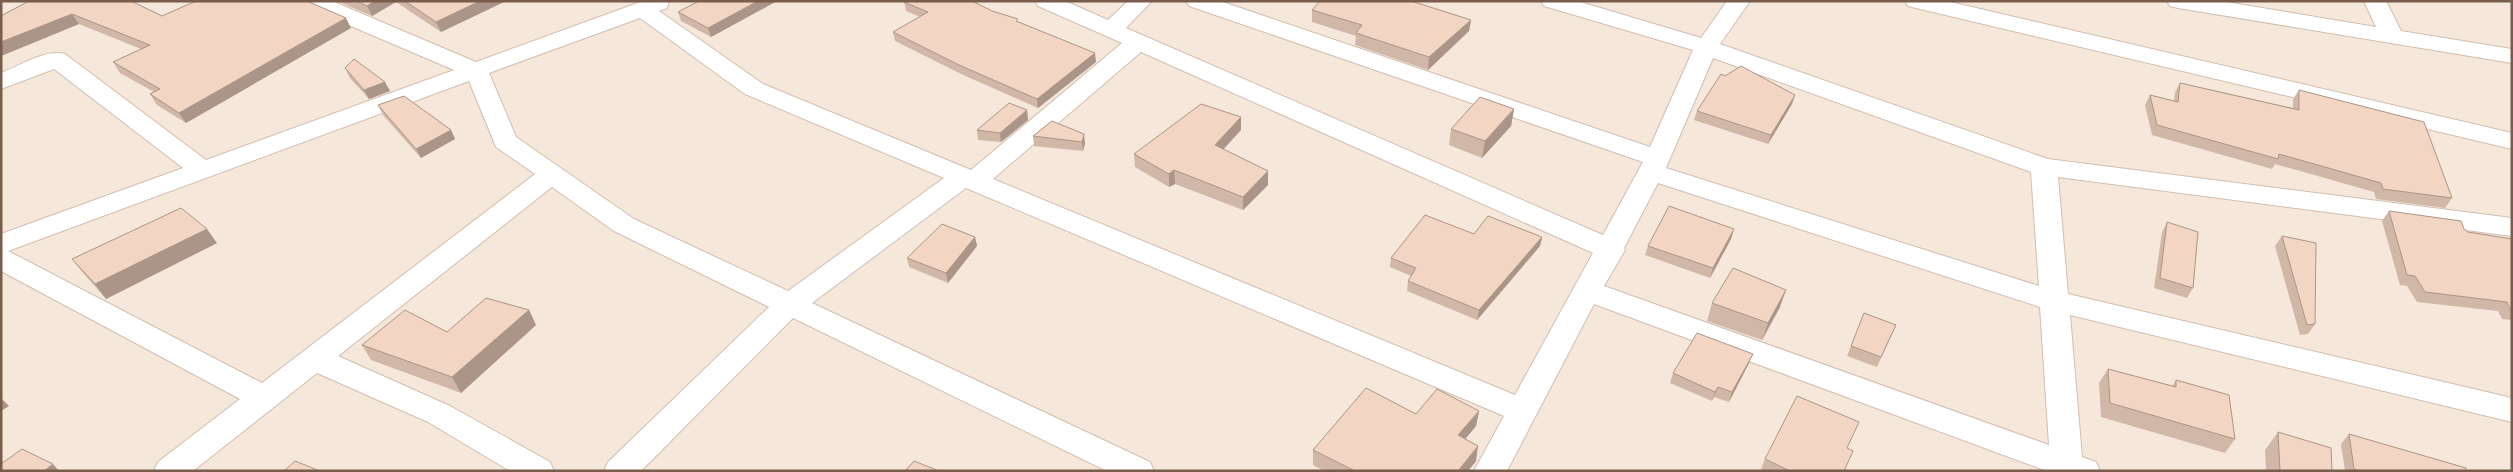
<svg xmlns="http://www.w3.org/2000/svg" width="2513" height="472" font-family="'Open Sans',sans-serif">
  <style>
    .residential { fill: #f5e8da }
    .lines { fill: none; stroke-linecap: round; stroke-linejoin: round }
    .minor-casing { stroke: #d1beb0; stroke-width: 2 }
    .minor { fill: #fff; fill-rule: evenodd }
    .wall { fill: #d1b7a8 }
    .shaded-wall { fill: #aa9588 }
    .building { fill: #f3d5c3; stroke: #aa9588 }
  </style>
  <rect width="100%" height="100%" fill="#fdf6ec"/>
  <path class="residential" d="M1,1H2512V471H1Z"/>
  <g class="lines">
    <g class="minor-casing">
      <path id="minor" d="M301,1H332L476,62L643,1H669L667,8L659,11L763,84L971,170L1122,43L1038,6L1035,1H1065L1108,20L1128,1H1152L1126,28L1603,235L1643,162L1189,6L1186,1H1220L1650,147L1693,50L1544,6L1541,1H1577L1701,38L1727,1H1750L1720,44L2048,159L2512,218V236L2058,177L2068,294L2512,398V422L2070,315L2082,457L2096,462L2100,471H2047L1594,304L1507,471H1474L1504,416L966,188L812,303L1150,462L1154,471H1107L793,318L641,471H604L608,462L769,307L614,231L552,187L338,356L450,406L550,462L554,471H510L428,422L317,373L193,471H154L158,462L240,399L1,271V234L183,168L54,69L1,89V73C20,66 45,49 65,54L206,160L454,70L304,6ZM640,18L745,94L944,178L788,291L634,219L516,137L489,73ZM1141,52L1593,253L1515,395L993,179ZM1713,58L2031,172L2039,286L1666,168ZM469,81L496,147L535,174L262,383L8,251ZM1658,183L2040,307L2049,445L1604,286L1625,250L1624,248Z
        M1905,1H1946L2512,133V149L1916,8L1908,6Z
        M2167,1H2220L2376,27L2364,1H2386L2401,31L2512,49V63L2178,8L2170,6Z"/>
    </g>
    <use href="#minor" class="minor"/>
  </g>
  <path class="wall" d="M29,1L162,16L351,28L186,123L157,105L150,94L154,92L120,73L113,62L141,49L79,24L1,56V16Z
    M337,1H506L441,32L396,2L372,16Z
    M699,1H777L711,37L681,21L678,12Z
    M904,2L992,11L1019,22L1096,62L1038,108L961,74L895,41L893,32L920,17L906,11Z
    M1312,10L1471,20L1469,31L1428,70L1355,45L1356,36L1312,22Z
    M345,68L390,91L369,99L350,78Z
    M1725,76L1792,104L1768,144L1694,120L1697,111Z
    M2180,83L2293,108V99L2299,90L2452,198L2445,208L2376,199L2374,192L2275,164L2272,169L2152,135L2145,105L2150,95L2174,101L2175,92Z
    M378,105L451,130L455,139L421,158L383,115Z
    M1514,109L1511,126L1482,158L1449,145L1451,129Z
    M1027,110L1028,120L1001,142L978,140L977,130Z
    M1241,117V130L1224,149L1268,185L1243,210L1175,184L1169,187L1135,167L1134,154Z
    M1052,121L1085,143L1083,151L1034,146L1033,136Z
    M2389,211L2464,229L2468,232L2512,239V320L2502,319L2498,311L2417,302L2407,286L2400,285L2382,221Z
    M2167,222L2193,288L2187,298L2154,288L2162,232Z
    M1474,234L1542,237L1540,246L1477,320L1407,291L1408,281L1411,276L1390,267L1391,258Z
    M2282,236L2315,324L2308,334L2300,335L2275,246Z
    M975,237L977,246L948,283L909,267L907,258Z
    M1731,239L1710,278L1645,255L1648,246Z
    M217,243L106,299L84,274L72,259Z
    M1712,303L1780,307L1762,340L1707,321Z
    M529,310L536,325L461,393L371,360L362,345L447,332Z
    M1864,313L1896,325L1877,367L1847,356Z
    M1749,363L1729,402L1714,397L1712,401L1670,383L1673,373Z
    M2108,369L2172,386L2176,380L2235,439L2225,453L2101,417L2099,383Z
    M1479,411L1476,426L1465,439L1476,461L1468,471H1324L1313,465V450L1416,414Z
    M2278,432L2332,471H2266L2265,450Z
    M2349,434L2466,471H2345L2341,444Z
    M1847,448L1844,471H1765L1761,469L1765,459Z"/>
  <path class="shaded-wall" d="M375,1H395L396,2L372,16L367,6Z
    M480,1H506L441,32L436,22Z
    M758,1H777L711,37L708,28Z
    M72,14L79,24L1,56V42Z
    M346,18L351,28L186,123L179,113Z
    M1471,20L1469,31L1428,70L1429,57Z
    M1095,53L1096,62L1038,108L1037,99Z
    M385,82L390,91L369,99L364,90Z
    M1795,95L1792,104L1768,144L1771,135Z
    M1514,109L1511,126L1482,158L1485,141Z
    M1027,110L1028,120L1001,142L1000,133Z
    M1241,117V130L1215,158V145Z
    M451,130L455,139L421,158L416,149Z
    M1084,134L1085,143L1083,151L1082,142Z
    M1174,170L1175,184L1169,187V174Z
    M1268,171V185L1243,210V197Z
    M207,229L217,243L106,299L95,284Z
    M1734,229L1731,239L1710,278L1713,268Z
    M975,237L977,246L948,283L946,273Z
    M1542,237L1540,246L1477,320L1479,310Z
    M1786,290L1780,307L1762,340L1768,323Z
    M529,310L536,325L461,393L452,377Z
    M1753,354L1749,363L1729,402L1732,392Z
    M1718,387L1714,397L1712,401L1715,392Z
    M1,398L9,406L1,411Z
    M1479,411L1476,426L1456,450L1458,435Z
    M1478,446L1476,461L1468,471H1458Z
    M53,464L59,471H44Z"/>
  <path class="building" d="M29,1H131L162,16L196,1H307L346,18L179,113L150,94L160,89L113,62L150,45L72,14L1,42V16Z
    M357,1H375L367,6Z
    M405,1H480L436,22Z
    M699,1H758L708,28L678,12Z
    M906,1H972L992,11L1018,19L1016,21L1095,53L1037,99L959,65L893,32L928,12L904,2Z
    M1320,1H1411L1471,20L1429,57L1356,33L1362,25L1312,10Z
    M354,59L385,82L364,90L345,68Z
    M1741,66L1795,95L1771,135L1697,111L1721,74L1725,76Z
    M2180,83L2299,110V90L2424,122L2452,198L2383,189L2381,183L2279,154L2278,159L2157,125L2150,95L2178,102Z
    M404,96L451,130L416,149L378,105Z
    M1480,97L1514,109L1485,141L1451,129Z
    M1009,103L1027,110L1000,133L977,130Z
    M1201,104L1241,117L1215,145L1268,171L1243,197L1174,170L1169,174L1134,154Z
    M1052,121L1084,134L1082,142L1033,136Z
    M1669,206L1734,229L1713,268L1648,246Z
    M181,208L207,229L95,284L72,259Z
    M2389,211L2461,221L2464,229L2468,232L2512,239V309H2510L2507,302L2425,292L2415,276L2407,275Z
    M1425,215L1474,234L1488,216L1542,237L1479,310L1408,281L1416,268L1391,258Z
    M2167,222L2198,232L2193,288L2160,278Z
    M942,224L975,237L946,273L907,258Z
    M2282,236L2316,243L2315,324L2307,325Z
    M1733,268L1786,290L1768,323L1712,303Z
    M486,298L529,310L452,377L362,345L405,310L447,332Z
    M1864,313L1896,325L1881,357L1851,346Z
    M1697,333L1753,354L1732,392L1718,387L1715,392L1673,373Z
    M2108,369L2176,387V380L2229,395L2235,439L2110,403Z
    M1366,388L1416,414L1437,389L1479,411L1458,435L1478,446L1458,471H1355L1313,450Z
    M1797,396L1859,422L1847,448L1853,451L1844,471H1790L1765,459Z
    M2278,432L2331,448L2332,471H2280Z
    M2349,434L2466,468V471H2359L2354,469Z
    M22,449L53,464L44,471H1V464Z
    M295,461L320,471H284Z
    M914,461L939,471H905Z"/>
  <rect width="2513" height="472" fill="none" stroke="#7a5c4d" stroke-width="5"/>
</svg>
